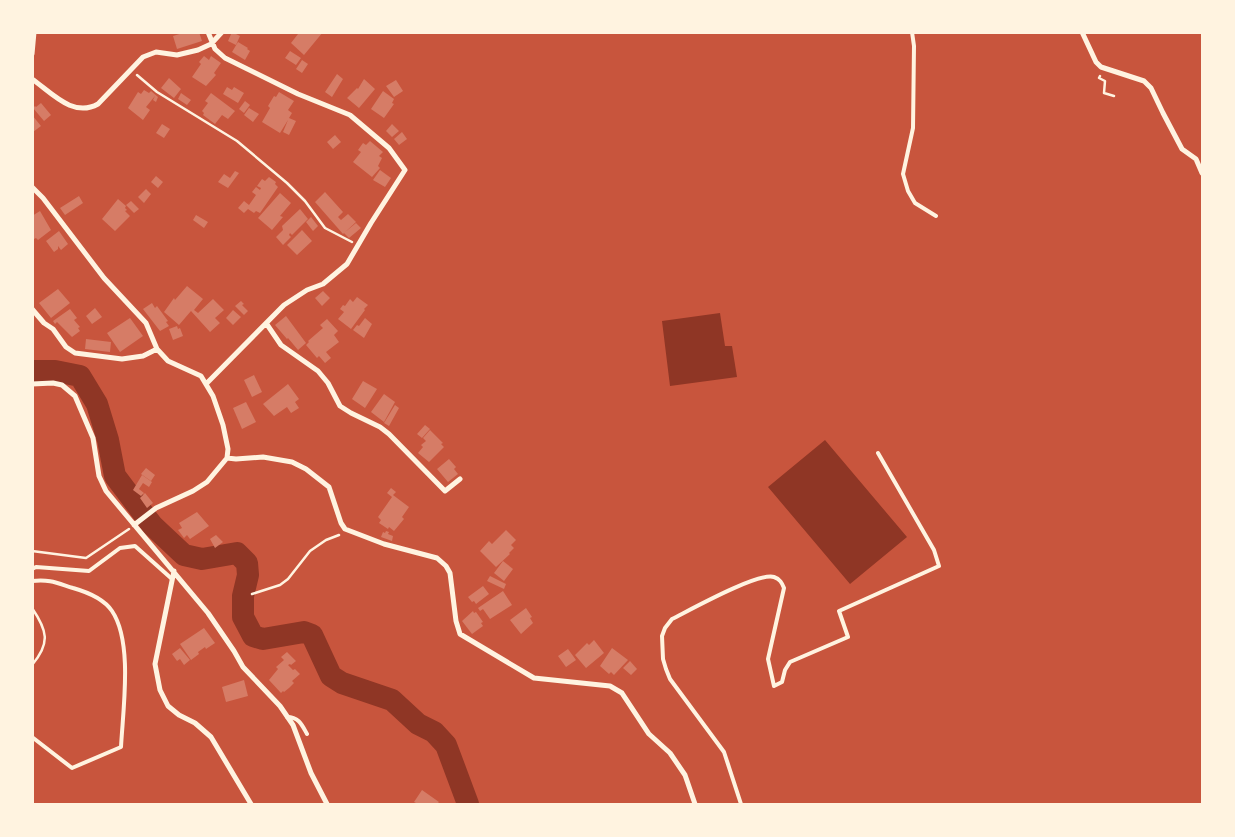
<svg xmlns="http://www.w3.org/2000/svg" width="1235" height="837" font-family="Signika,sans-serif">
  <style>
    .water { fill: #8f3625 }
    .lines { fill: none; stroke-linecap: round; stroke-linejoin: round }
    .river { stroke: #8f3625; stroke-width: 22 }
    .building { fill: #d67c66 }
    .path { stroke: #fff3e0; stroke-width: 2.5 }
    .service { stroke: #fff3e0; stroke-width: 4 }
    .minor { stroke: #fff3e0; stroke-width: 5 }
  </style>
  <rect width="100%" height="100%" fill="#c8553d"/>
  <path class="water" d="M720,313L725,346H732L737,377L670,386L662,321Z
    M825,440L907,537L850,584L768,487Z"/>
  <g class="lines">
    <path class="river" d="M32,371H55L80,376L97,404L108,440L115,476L152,525L184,555L202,559L237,553L247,563L248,575L243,596V617L253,636L263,639L304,632L312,635L331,676L342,683L392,700L418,724L434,732L446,745L468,804"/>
  </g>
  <path class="building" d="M186,32H199L202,41L177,49L173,36Z
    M232,32L240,36L236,45L228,41Z
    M296,32H323L304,55L291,43L298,34Z
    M238,42L248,48L247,49L250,51L245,60L232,52Z
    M290,51L301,58L296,65L285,58Z
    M204,56L209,60L211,56L221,63L214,73L216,75L206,86L192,77L201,64L199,62Z
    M302,60L308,64L302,73L296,69Z
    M337,74L343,79L332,97L325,92Z
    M169,78L181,89L174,98L161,88Z
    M364,79L375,89L359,108L347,98L357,88L358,89Z
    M396,80L403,91L394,97L386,86Z
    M227,87L232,90L234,87L244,93L238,103L223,94Z
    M144,90L149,93L151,91L158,97L156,102L153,100L155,96L146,107L150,110L143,120L128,108L138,92L141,94Z
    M383,91L394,99L392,103L394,104L384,118L371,109Z
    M279,92L294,101L288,110L292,113L289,118L296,121L289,135L283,132L288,120L280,133L262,122L270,108L268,106L274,96L276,97Z
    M181,93L191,100L187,105L178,99Z
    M211,93L235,111L228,119L222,115L215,124L203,115L204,113L202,111L208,103L205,101Z
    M245,101L250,105L244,113L239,109Z
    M41,103L51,115L44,121L33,108L35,106L36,107Z
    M249,108L259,114L253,122L244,115Z
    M32,115L41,126L33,132L32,131Z
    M162,124L170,129L164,138L156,133Z
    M392,124L399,131L392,137L386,131Z
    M402,132L407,139L399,145L394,139Z
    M335,135L341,142L333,149L327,142Z
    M370,141L383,152L379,156L382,158L378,166L380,168L372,177L353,162L361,152L358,150L363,143L366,145Z
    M380,170L391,178L385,187L373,180Z
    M235,171L239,173L228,188L218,182L224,174L230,178Z
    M156,176L163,182L158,188L151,182Z
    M269,177L276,182L275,184L278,187L260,213L256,211L254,213L248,209L244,213L238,208L244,201L249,205L256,195L252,192L256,187L260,190L261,188L257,186L262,179L265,181Z
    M146,189L151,194L144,203L138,197Z
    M325,192L343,212L338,217L341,220L348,214L356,222L343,234L315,202Z
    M280,193L291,203L280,216L283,217L272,230L258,218Z
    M79,196L83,203L65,215L60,208Z
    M118,199L126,206L125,208L127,210L125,211L130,216L115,231L102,219Z
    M131,201L139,209L134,213L126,205Z
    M300,209L308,219L292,235L290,233L289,235L291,237L283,245L276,237L283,230L282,226Z
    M40,211L51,230L38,240L36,238L32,240V216Z
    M196,215L208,222L204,228L193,220Z
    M311,217L318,226L313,231L306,222Z
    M356,223L361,228L349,238L344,233Z
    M302,230L312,241L297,255L287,245Z
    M59,231L68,244L61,250L58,246V249L54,252L46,241Z
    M187,286L203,299L194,310L198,313L213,299L224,310L215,318L220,323L210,332L191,311L179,325L164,312L174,298L175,300Z
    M58,289L70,303L51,318L39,303Z
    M323,291L330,298L322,306L315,298Z
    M357,297L368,305L364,309L365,310L351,329L338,319L344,312L340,309L343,305L345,306L350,299L353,302Z
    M241,301L244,304L242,305L248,311L244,315L235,306Z
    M152,303L155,308L157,306L168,321L166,322L169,326L160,331L143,309Z
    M95,308L102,317L92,324L86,316Z
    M70,309L77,318L74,320L80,327L78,328L80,331L72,337L57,322L55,324L53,321Z
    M233,310L241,317L233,325L226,318Z
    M286,316L306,343L298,350L288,338L287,339L275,325Z
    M130,318L143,336L120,352L107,333Z
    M365,318L372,324L364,338L353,330L357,325L359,326Z
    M327,319L338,331L334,335L339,342L326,352L331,358L325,363L319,356L317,358L306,345L309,342L308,341L323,328L320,325Z
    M177,326L178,329L180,328L183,336L173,340L169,329Z
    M86,339L111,342L110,352L85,349Z
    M254,375L262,392L252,397L244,380Z
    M363,381L377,389L365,408L352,399Z
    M288,384L299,399L295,402L299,408L291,413L287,407L274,416L263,404Z
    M384,394L395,402L384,422L371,412Z
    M246,402L256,422L242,429L233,408Z
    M395,405L399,408L389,426L384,423Z
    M425,425L430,429L422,438L417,434Z
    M430,430L443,443L441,444L444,447L429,462L418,453L423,447L421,445L426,441L423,438Z
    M449,459L456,467L454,469L458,474L448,482L437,469Z
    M146,468L155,475L151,481L141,474Z
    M142,475L152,482L149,487L143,483L139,489L144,493L141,496L133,490Z
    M391,488L396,492L393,495L409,507L402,517L404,519L394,531L389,527L388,529L379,523L381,520L378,517L392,497L387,493Z
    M145,493L153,503L147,508L140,498Z
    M197,512L209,526L190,539L187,535L184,538L178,530L182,528L179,523Z
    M506,530L516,540L511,545L514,548L509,553L510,554L496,567L480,551L489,541L492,544Z
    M386,531L389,532L388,534L393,536L392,541L381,537L383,532L385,533Z
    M216,535L223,542L215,548L210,539Z
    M503,561L513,569L504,581L494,573Z
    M490,576L506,584L504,589L487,581Z
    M483,586L489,594L476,604L474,601L472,602L468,597Z
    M503,591L512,605L490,619L483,609L480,611L478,608Z
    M526,608L532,617L530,618L533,623L521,634L510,620Z
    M473,611L474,613L476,612L483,622L481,623L483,626L472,634L462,621Z
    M204,628L215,643L206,649L205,647L198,652L199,654L191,660L180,644Z
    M594,640L604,653L586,668L575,655L587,643L589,645Z
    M180,648L190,660L184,665L180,659L177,661L172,654Z
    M612,648L628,660L614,675L611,672L609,674L600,666Z
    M568,649L576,660L566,667L558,656Z
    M287,652L296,661L291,665L290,664L288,665L293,670L295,669L300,674L292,681L294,683L289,688L284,692L283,691L281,693L269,680L278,669L276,667L284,660L281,657Z
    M630,661L637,669L631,675L623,668Z
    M244,680L248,696L226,702L222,687Z
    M422,790L439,802L437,804H415L416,803L414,802Z"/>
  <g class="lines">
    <path class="path" d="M137,75L157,92L237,141L287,183L305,201L325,228L352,242
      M1100,76L1099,78L1105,81L1104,93L1114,96
      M32,551L86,558L129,529
      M252,594L280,585L288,579L310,551L326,540L339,535
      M32,608C47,630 51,643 32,665"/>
    <path class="service" d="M912,32L914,46L913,128L903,174L908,191L915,203L936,216
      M32,569L36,567L89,571L120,548L135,546L172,579
      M32,581C50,579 57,583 73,588C87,592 104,599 112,611C133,642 123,709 121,747L72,768L32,737
      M287,717C299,717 302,725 307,734
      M741,804L724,752L670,679L666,669L663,659L662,636L665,628L672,619C690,610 758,572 774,577C780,579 782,583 784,588L768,659L774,686L782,682L785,670L790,662L848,637L839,611L939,566L934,550L878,453"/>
    <path class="minor" d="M1082,32L1096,62L1101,67L1144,81L1151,88L1163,113L1182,149L1196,159L1202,173
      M32,54L34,32
      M32,79C52,93 73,118 98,104L143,57L156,52L177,55L198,50L211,44L222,32
      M32,187L43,198L104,278L146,323L157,349L168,361L201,376L213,396L223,425L228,449L227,458L207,482L193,491L156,508L134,525
      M32,309L44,323L53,329L66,347L75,353L122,359L143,356L157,349
      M266,323L281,345L318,371L328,383L340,406L351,413L380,427L389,434L445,491L460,479
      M207,383L284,305L307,290L323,284L347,264L371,223L405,170L389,148L350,115L298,94L225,58L215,49L208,32
      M32,384L53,383L62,385L75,396L93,438L99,476L106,491L208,613L234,651L243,667L280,706L293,725L311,773L327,804
      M227,458L236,459L263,457L292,462L306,469L329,487L341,523L345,529L384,544L437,558L446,566L450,573L456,621L460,634L534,678L610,686L622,693L649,734L670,753L685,775L695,804
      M174,571L155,664L160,690L168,706L179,715L195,723L211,737L251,804"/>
  </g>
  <rect width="1235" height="837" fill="none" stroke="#fff3e0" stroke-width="68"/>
</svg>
